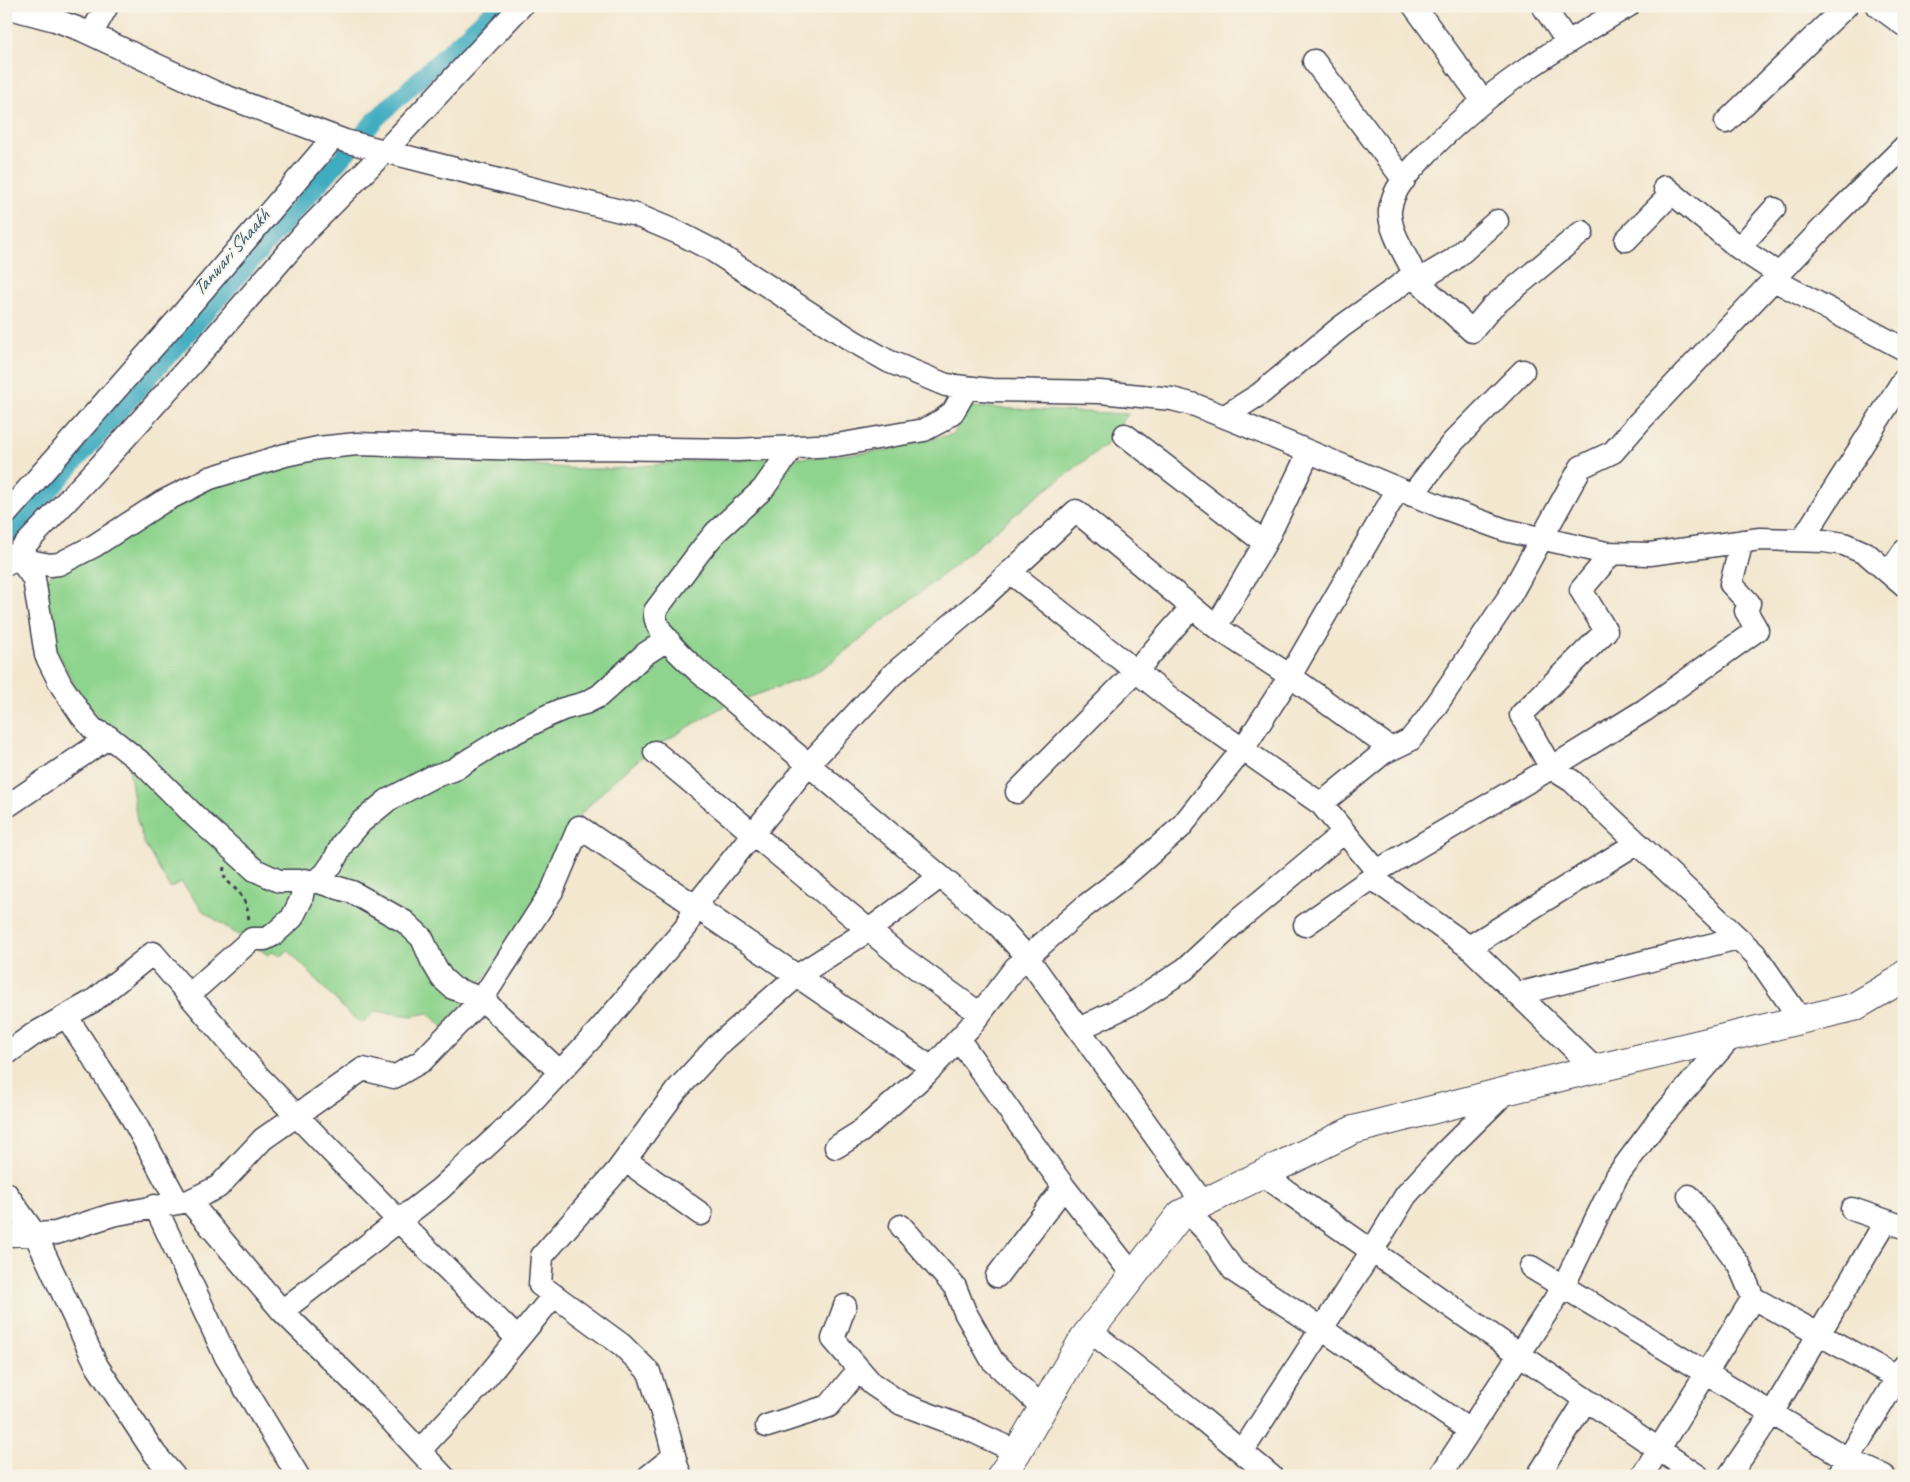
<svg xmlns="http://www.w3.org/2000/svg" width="1910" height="1482" font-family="Caveat,sans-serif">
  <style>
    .green { fill: #8fd48e; stroke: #587b64 }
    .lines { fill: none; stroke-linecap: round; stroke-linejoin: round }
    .canal { stroke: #41acc0; stroke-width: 18 }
    .minor-casing { stroke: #414051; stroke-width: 25 }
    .major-casing { stroke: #414051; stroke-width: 30 }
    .path { stroke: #414051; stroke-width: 3; stroke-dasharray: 4 4; stroke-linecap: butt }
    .minor { stroke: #fff; stroke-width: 22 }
    .major { stroke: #fff; stroke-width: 28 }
    .labels { text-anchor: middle; stroke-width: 4; stroke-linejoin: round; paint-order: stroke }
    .water-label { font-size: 19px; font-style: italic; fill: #2e5970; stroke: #f7f3e8 }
  </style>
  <rect width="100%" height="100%" fill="#f7f3e8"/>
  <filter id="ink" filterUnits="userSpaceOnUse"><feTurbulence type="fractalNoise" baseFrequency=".02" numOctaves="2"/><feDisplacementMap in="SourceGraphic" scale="10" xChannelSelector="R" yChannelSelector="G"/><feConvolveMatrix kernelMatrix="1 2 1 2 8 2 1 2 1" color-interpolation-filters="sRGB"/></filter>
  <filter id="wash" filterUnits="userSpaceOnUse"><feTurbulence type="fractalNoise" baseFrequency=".0096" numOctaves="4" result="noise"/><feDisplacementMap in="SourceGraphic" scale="20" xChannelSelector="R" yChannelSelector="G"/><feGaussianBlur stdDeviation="1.12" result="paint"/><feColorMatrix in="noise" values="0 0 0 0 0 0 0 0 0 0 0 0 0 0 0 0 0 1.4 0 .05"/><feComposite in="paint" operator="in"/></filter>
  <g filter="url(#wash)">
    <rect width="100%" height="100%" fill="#f3e7cf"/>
    <path class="green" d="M971,407L1128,414L1108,443L1035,498L936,580L830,663L810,676L724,706L650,750L613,781L577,818L513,944L443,1027L428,1013L411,1016L375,1011L362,1024L349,1014L288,950L280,956L273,951L268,955L204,912L181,882L170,888L144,843L137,820L128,762L100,720L77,691L53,642L44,579L204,489L274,469L331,455L374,451L442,460L477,455L543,466L579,469H613L702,460L802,458L884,451L953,434Z"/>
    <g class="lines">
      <path class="canal" d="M6,538L31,512L376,119L498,6"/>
    </g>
  </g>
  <g filter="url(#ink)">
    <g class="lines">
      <g class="minor-casing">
        <path id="minor" d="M1414,6L1483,101
          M1543,6L1567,41
          M1878,6L1904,25
          M6,7L55,20L82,30L214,92L345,141L636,215L679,233L712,250L853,341L888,361L946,385L991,390L1100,392L1172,399L1195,405L1240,423L1442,507L1505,530L1606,553L1650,554L1760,539L1824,541L1844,544L1867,554L1904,586
          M91,34L107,6
          M1314,61L1404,180
          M1726,122L1846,6
          M1665,187L1739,248L1779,274
          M1626,240L1672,193
          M1739,248L1774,209
          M1414,273L1424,277L1453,260L1497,221
          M1411,275L1472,331L1492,307L1582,232
          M1774,280L1904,349
          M1225,416L1260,394L1341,327L1403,283L1414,273C1406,256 1388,228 1390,210C1393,187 1412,169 1427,153C1485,92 1556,48 1628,6
          M1125,435L1265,543
          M793,447L763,489L716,532L701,550L655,611C653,632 684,658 698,671L999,926L1027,957L1203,1203
          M1412,495L1453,442L1523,371
          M6,514L179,318L334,137
          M1802,540L1904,379
          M1612,553L1581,590L1606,631L1521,715L1551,768L1572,781L1755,954L1801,1020
          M16,554L34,562L50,565L59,564L94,546L162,502L210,478L285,455L318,448L357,444L523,449L598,448L738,450L837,445L924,430L941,421L953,412L967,388
          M16,554L34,579L46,655L61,685L82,716L93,729L109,737L143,764L197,818L255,870L279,881H315L324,875L332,864L343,843L361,822L388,800L432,777L453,770L504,738L547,716L563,709L585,703L599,696L645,654L668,639
          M7,564L99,467L194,361L309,228L385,151L521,6
          M1010,572L1175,702L1321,804L1377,871
          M1889,573L1904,551
          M1216,627L1265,543L1309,452
          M655,752L900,956L980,1014
          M1017,792L1136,671L1192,607
          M1321,804L1383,753L1410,740L1427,719L1511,594L1581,467L1613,452L1640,421L1836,214L1904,147
          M6,807L109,737
          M1372,878L1469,947L1595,1069
          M315,881L352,892L405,922L422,938L432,961L442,978L453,988L482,999L560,1072
          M1305,925L1372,878L1377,871L1551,768L1645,710L1757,630L1746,611L1749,603L1731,584L1742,541
          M1469,947L1637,843
          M1517,994L1738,938
          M189,995L252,939H265L273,935L292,918L301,900L305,880
          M66,1016L130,1114L178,1203
          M1079,1029L1137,1001L1185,969L1236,922L1344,832
          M959,1040L1064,1187L1133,1275
          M6,1054L34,1034L93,1001L153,953L259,1077L399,1221L518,1339
          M836,1147L860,1132L926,1074L969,1028L1015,968L1084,907L1126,875L1180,828L1243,749L1290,676L1398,489
          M625,1160L701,1214
          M1262,1174L1519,1354L1698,1476
          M6,1193L35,1234L97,1366L155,1454L174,1476
          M1689,1196L1739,1265L1753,1298L1904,1381
          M189,1201L282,1311L371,1399L443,1476
          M155,1206L226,1357L298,1476
          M1852,1209L1904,1227
          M1187,1211L1208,1233L1234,1271L1322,1329L1469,1430
          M901,1226L955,1287L965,1312L992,1360L1043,1408
          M6,1235L56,1233L112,1215L189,1201L218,1187L263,1139L363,1069L394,1077L422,1061L482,999L552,891L579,827L932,1068
          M1531,1267L1849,1460L1884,1476
          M997,1276L1064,1187
          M845,1306L833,1339L872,1384L902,1404L968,1429L1017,1452
          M282,1311L440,1189L522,1113L600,1029L686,927L696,905L808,765L892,675L977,603L1076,511L1216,627L1290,676L1391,749
          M1090,1331L1196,1414L1271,1476
          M767,1426L829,1406L859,1369
          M420,1450L477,1389L554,1295
          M1242,1452L1372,1251L1406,1195L1447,1150L1507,1091
          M649,1476L674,1456
          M681,1476L677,1467L668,1432L649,1372L622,1345L540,1285L542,1256L617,1171L676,1091L717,1046L797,976L869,930L940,877
          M1440,1476L1563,1287L1617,1176L1658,1121L1731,1037
          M1538,1476L1586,1400
          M1642,1476L1753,1298
          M1729,1476L1772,1413L1886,1221
          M1838,1476L1904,1367"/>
      </g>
      <g class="major-casing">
        <path id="major" d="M1001,1476L1017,1452L1084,1338L1181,1214L1353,1130L1561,1077L1854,1007L1898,981L1904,975"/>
      </g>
      <path class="path" d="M224,867C221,882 235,885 241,896C247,904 248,912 249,922"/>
      <use href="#minor" class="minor"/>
      <use href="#major" class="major"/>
    </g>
  </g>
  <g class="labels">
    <g class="water-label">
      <text transform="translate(230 252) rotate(-49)" y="7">Tanwari Shaakh</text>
    </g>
  </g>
  <rect width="1910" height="1482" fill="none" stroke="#f7f3e8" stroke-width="25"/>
</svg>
